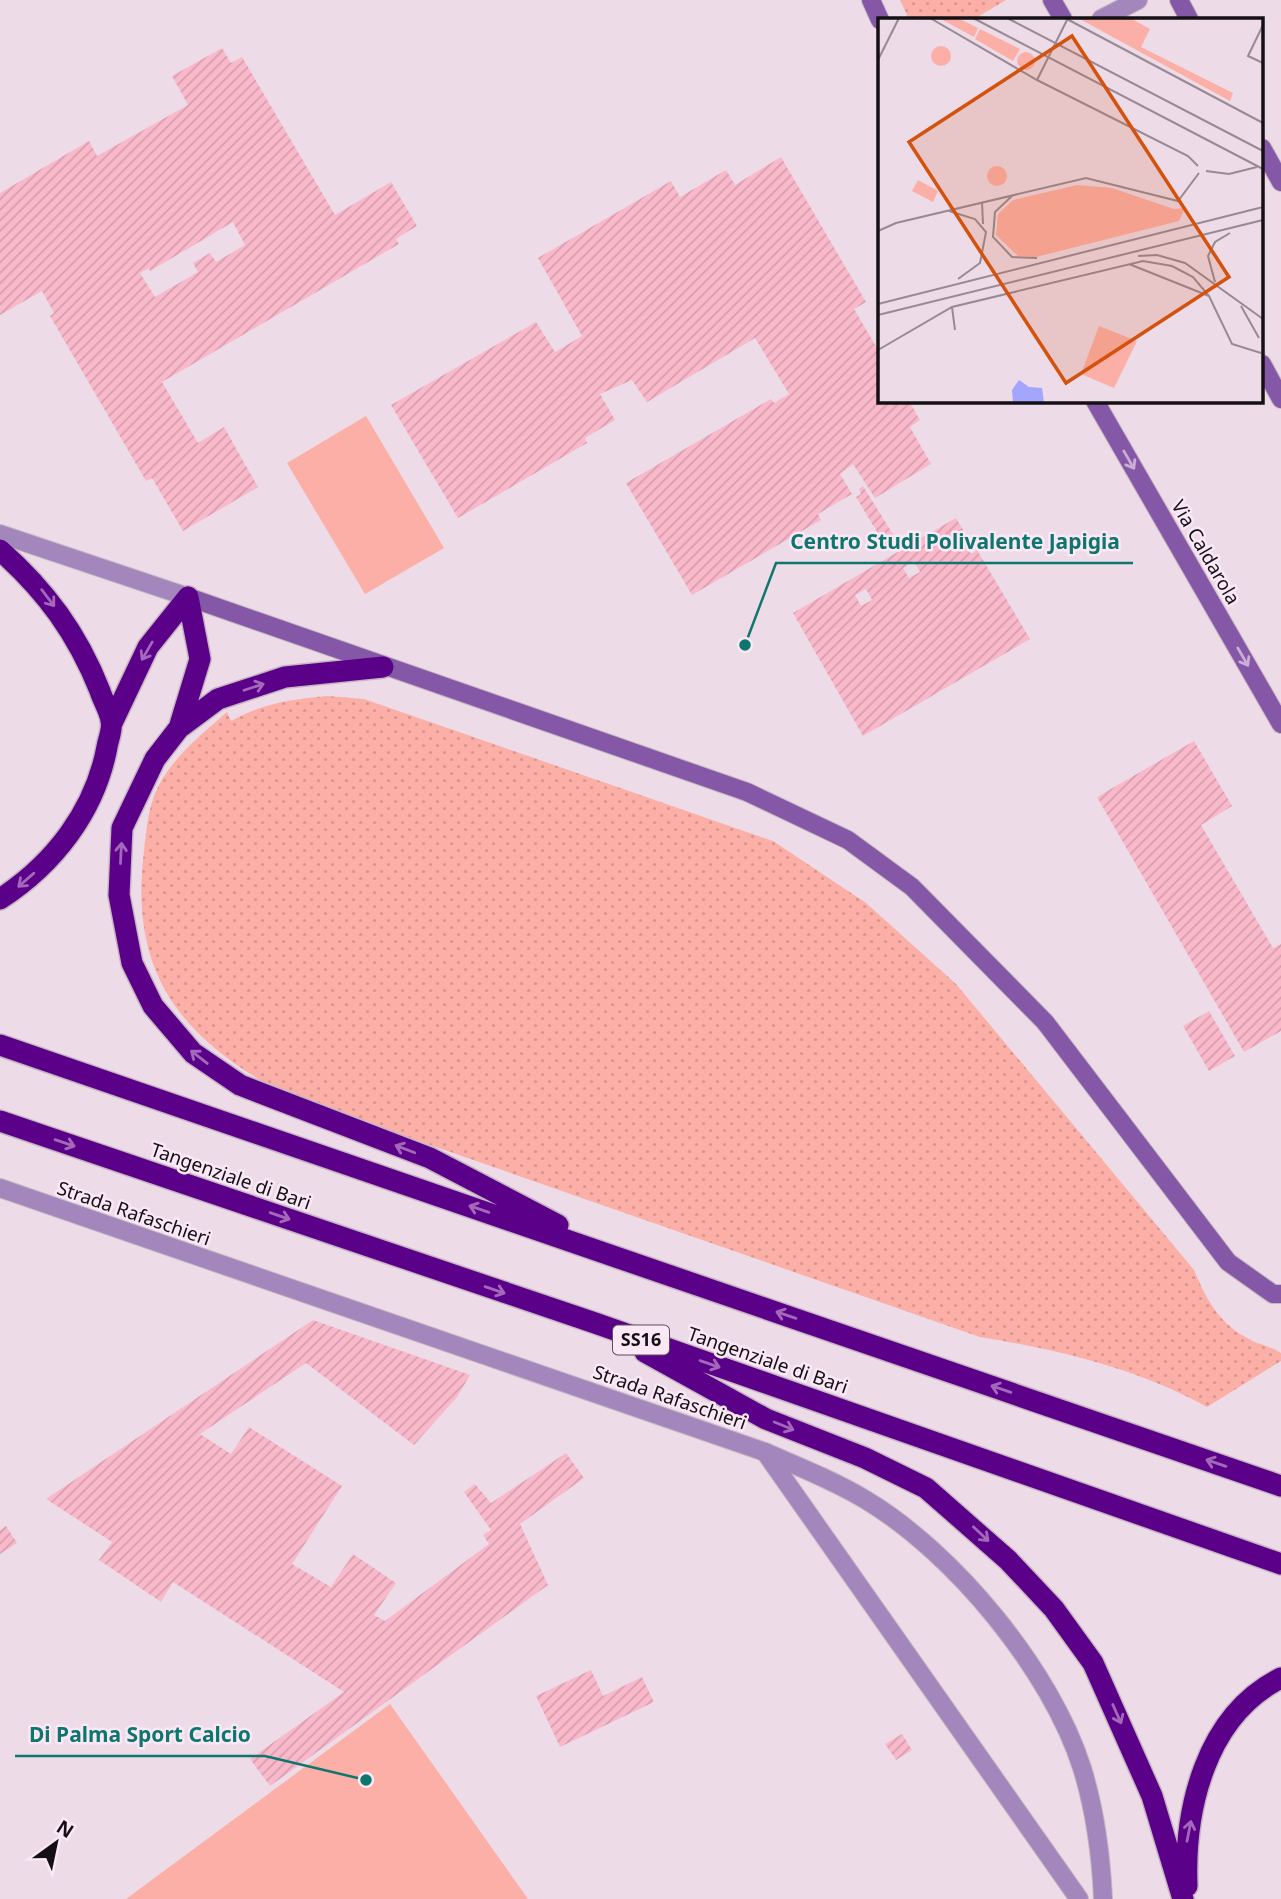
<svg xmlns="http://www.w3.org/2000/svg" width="1281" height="1899" font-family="'Noto Sans',sans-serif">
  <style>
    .grass { fill: url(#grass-dots) }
    .park { fill: #fbafa6 }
    .building { fill: url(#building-hatch); fill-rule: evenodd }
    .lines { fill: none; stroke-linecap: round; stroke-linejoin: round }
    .lane-casing { stroke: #c6b6c2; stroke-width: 20 }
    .street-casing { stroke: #c6b6c2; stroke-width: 20 }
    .secondary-casing { stroke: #c6b6c2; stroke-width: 20 }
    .highway-casing { stroke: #c6b6c2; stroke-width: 24 }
    .lane { stroke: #a386bc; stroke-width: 18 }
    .street { stroke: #a386bc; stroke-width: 18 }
    .secondary { stroke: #8458a7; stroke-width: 18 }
    .highway { stroke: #5b0088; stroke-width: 21 }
    .oneway { stroke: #cbaed6 }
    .oneway2 { stroke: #a368ba }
    .labels { text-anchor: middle; stroke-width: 5; stroke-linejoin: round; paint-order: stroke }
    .shield { fill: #fae8f6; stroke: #5a5158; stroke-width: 2 }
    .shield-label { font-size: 18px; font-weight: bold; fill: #151014 }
    .street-label { font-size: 19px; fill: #151014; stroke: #fae8f6 }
    .inset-road { fill: none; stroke: #978a93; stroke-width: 2 }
    .view { fill: #d3520d; fill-opacity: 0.15; stroke: #d3520d; stroke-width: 3.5 }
    .inset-edge { fill: none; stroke: #151014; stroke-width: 3.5 }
    .leader { fill: none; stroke: #0f766e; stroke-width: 2.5 }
    .callout-dot { fill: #0f766e; stroke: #fae8f6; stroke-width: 2.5 }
    .callout-label { font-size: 21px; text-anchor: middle; font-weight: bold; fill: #0f766e; stroke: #fae8f6; stroke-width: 5; stroke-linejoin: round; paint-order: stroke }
  </style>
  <defs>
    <pattern id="grass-dots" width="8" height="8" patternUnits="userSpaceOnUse" patternTransform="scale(1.75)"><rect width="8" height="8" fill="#fbafa6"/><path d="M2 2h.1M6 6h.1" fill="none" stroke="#d6968e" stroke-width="1.8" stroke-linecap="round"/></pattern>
    <pattern id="building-hatch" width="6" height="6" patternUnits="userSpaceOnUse" patternTransform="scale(1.75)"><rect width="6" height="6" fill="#f9b9cb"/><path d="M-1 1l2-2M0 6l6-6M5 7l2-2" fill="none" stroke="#d59ead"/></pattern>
  </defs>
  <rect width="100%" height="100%" fill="#eddbe8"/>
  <path class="grass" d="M900,0H1006L974,19H909Z
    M327,696L364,699L773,841L866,903L956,984L1194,1270C1207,1301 1220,1325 1251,1340C1262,1346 1271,1346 1281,1353V1361L1207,1407C1136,1368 1059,1350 980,1337L287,1095C186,1042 131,979 143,860C146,836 147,808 158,787C173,757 202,734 227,712L231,721C261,704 292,699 327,696Z"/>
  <path class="park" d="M366,416L444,548L365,594L287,463Z
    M390,1704L528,1899H126Z"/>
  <path class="building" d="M222,48L231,63L242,57L335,215L391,182L417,226L396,239L399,244L162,382L198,443L224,427L258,487L183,531L152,478L146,481L50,316L54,313L42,291L0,315V193L89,141L97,156L188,105L172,76ZM233,222L245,245L216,262L210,253L193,263L198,272L155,297L140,273L149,268L150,271Z
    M781,157L866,302L854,309L880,353V401H909L920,420L910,427L931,464L875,498L853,464L840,474L852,494L818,514L821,520L692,595L626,483L771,399L774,403L789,394L755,338L647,402L632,380L600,394L615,420L585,438L587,443L458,518L391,405L536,322L555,352L582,336L538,258L671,181L680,197L726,170L735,185Z
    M863,486L899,544L888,550L856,497L861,494L859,489Z
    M956,518L972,545L967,549L971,554L977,550L1030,639L863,736L793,613ZM914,561L920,572L909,578L903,568ZM866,589L872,600L861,606L855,595Z
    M1194,741L1232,806L1201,825L1273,948L1281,944V1031L1244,1052L1097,797Z
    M1209,1011L1235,1056L1209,1071L1183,1026Z
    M313,1320L470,1375L457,1397L414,1445L306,1363L200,1434L231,1454L249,1427L342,1486L292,1564L331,1587L353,1554L396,1583L374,1615L385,1621L489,1544L483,1535L491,1530L464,1492L475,1484L491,1503L566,1453L584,1478L520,1524L548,1585L270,1786L250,1759L344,1692L173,1582L161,1602L99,1560L112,1542L46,1499Z
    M6,1526L17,1543L0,1554V1530Z
    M591,1670L603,1696L642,1677L654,1702L560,1747L536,1696Z
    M902,1734L912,1750L896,1760L885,1744Z"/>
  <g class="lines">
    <g class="lane-casing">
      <path id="lane" d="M765,1452L1079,1899"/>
    </g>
    <g class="street-casing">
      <path id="street" d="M1101,19L1138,0
        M0,534L188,597
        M0,1188L765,1452C799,1467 835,1481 866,1500C954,1553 1051,1670 1082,1768C1095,1810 1101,1855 1103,1899"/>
    </g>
    <g class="secondary-casing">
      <path id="secondary" d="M871,0L880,20
        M1052,0L1063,19
        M1179,0L1189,19
        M1262,148L1281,182
        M1262,364L1281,399
        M1095,401L1281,724
        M188,597L747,792L848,840L912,887L1045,1022L1228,1262L1273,1294H1281"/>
    </g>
    <g class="highway-casing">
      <path id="highway" d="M0,550C46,591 77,633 100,691C103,701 110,711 111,721C113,729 108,740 107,747C95,811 54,864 0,899
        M383,667L285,677L218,699L179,728L155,759L122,828L119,895L132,963L153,1006L193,1053L240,1085L430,1158L558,1225
        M112,723L148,647L188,597
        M179,728L200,659L188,597
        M0,1045L1281,1486
        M0,1121L595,1323L1281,1564
        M645,1352L766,1419L865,1458L926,1488L1008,1560L1054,1609L1093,1663L1152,1796L1183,1899
        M1187,1886C1184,1810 1205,1716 1281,1678"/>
    </g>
    <use href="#lane" class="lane"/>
    <use href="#street" class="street"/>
    <use href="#secondary" class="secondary"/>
    <use href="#highway" class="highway"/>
  </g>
  <defs><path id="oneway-shaft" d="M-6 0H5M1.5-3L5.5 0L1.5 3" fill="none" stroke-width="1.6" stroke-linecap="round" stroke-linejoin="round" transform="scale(1.75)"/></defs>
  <g class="oneway">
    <use href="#oneway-shaft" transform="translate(1129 460) rotate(60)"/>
    <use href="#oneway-shaft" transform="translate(1243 657) rotate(60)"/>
  </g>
  <g class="oneway2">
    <use href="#oneway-shaft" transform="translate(48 598) rotate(53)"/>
    <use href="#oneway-shaft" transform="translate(147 651) rotate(120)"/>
    <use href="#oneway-shaft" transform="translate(254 687) rotate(-18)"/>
    <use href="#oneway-shaft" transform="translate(121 853) rotate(-87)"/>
    <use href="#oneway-shaft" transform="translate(26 880) rotate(139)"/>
    <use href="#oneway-shaft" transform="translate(199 1057) rotate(-142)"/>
    <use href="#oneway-shaft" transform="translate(65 1143) rotate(19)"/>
    <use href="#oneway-shaft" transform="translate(405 1149) rotate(-159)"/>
    <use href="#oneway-shaft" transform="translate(479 1209) rotate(-161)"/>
    <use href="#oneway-shaft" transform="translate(280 1216) rotate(19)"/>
    <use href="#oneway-shaft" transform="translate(495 1290) rotate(19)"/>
    <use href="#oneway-shaft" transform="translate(786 1315) rotate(-161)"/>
    <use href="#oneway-shaft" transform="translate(710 1364) rotate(19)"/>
    <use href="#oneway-shaft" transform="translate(1001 1389) rotate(-161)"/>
    <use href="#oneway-shaft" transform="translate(784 1426) rotate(22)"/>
    <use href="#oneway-shaft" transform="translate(1216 1463) rotate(-161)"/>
    <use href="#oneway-shaft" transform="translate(981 1534) rotate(43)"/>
    <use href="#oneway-shaft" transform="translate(1117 1714) rotate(66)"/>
    <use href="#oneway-shaft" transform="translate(1189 1831) rotate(-79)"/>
  </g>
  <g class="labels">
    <rect class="shield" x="613" y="1325.5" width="56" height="29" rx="5"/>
    <g class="shield-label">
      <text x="641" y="1346">SS16</text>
    </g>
    <g class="street-label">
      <text transform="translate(1206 552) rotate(60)" y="7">Via Caldarola</text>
      <text transform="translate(231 1176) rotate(19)" y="7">Tangenziale di Bari</text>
      <text transform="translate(134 1213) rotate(19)" y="7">Strada Rafaschieri</text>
      <text transform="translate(768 1360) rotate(19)" y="7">Tangenziale di Bari</text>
      <text transform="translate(670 1397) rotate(19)" y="7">Strada Rafaschieri</text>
    </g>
  </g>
  <g transform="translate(878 18)">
    <rect width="385" height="385" fill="#eddbe8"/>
    <path d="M61,0H80L100,10L96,19ZM200,0H252L272,11L263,29L355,75L352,83ZM102,11L142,31L135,43L97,21ZM139 43a9 9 0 1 1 18 0a9 9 0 1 1-18 0ZM199,167L234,170L296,191L307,190L301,203L158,239L140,238L118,217L120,196L135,182Z" fill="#fbafa6"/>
    <path d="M53 38a10 10 0 1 1 20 0a10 10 0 1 1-20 0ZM109 158a10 10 0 1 1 20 0a10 10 0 1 1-20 0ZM40,162L60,173L55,184L34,173ZM221,308L259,323L236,370L203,356Z" fill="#fbafa6"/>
    <path d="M141,362L151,369L164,370L166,385H135L134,372Z" fill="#a3a5fe"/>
    <path class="inset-road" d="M52,0L159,62L310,138L320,148M95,0L385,151M129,0L385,133M187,0L385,105M385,7L370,38L385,45M0,42L21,0M159,62L190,0M328,153L351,156L379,149M135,177L117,194L115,219L134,239L159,240M104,184L105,206M71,193L97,201L108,214L102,245L80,261M0,213L18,205L208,160L300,183L321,155M260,238L279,237L307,245L385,301M251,246L331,278M337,264L330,238L337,224L352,215M0,286L385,189M363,288L381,320M74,289L77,312M0,297L385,202M0,332L74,289L265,243L294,248L315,259L331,278L354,326L383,335"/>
    <path class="view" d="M194,18L351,259L188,365L31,124Z"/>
    <rect width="385" height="385" class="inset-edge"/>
  </g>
  <path class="leader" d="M745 645L776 563H1133M366 1780L265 1756H15"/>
  <g class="callout-dot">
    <circle cx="745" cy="645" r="7"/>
    <circle cx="366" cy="1780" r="7"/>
  </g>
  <g class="callout-label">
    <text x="955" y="549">Centro Studi Polivalente Japigia</text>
    <text x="140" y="1742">Di Palma Sport Calcio</text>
  </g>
  <g transform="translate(56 1843) rotate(33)" stroke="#fae8f6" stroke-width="5" paint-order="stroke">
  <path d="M0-5L12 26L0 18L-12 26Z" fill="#151014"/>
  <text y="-10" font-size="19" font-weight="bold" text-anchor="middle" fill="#151014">N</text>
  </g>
</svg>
